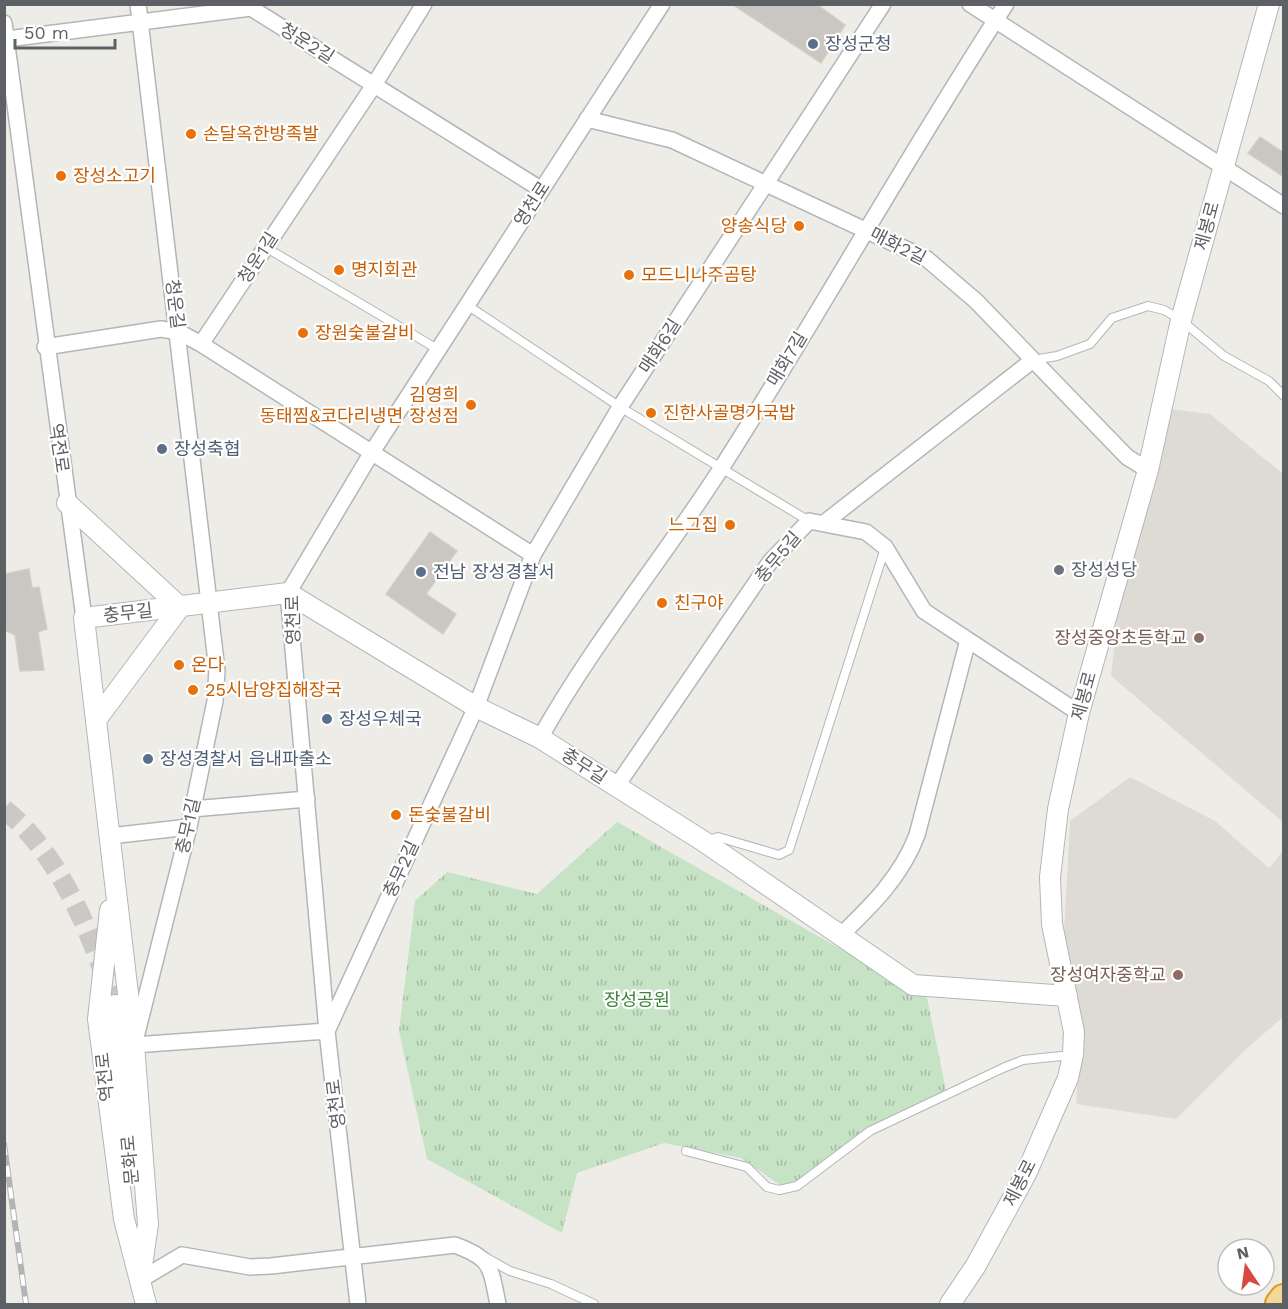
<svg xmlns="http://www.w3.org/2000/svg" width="1288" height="1309" font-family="'Work Sans','Noto Sans KR',sans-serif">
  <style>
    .education { fill: #dedbd4 }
    .grass { fill: url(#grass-tufts) }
    .building { fill: #cac7c2; stroke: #d2cec5; stroke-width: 1.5 }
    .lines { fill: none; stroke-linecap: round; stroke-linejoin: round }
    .tertiary-tunnel { stroke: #cac9c6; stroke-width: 20; stroke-dasharray: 20 10; stroke-linecap: butt }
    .service-casing { stroke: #b3b6b9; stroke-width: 10 }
    .minor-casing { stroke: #b3b6b9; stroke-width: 18 }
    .tertiary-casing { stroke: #b3b6b9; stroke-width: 22 }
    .motorway-casing { stroke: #df9a15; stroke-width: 32 }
    .service { stroke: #fff; stroke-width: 8 }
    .minor { stroke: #fff; stroke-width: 15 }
    .tertiary { stroke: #fff; stroke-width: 20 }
    .motorway { stroke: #f3d998; stroke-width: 28 }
    .rail-casing { stroke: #b3b4b5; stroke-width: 6 }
    .rail { stroke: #fff; stroke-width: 4; stroke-dasharray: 11; stroke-linecap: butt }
    .service-dot { fill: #5c6f8a; stroke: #fff; stroke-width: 2 }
    .food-dot { fill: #e8710a; stroke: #fff; stroke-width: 2 }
    .worship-dot { fill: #6b7280; stroke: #fff; stroke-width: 2 }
    .education-dot { fill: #8d6e63; stroke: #fff; stroke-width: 2 }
    .labels { text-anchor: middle; stroke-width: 4.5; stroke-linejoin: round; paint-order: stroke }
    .street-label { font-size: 18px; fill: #5d6165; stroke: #fff }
    .service-label { font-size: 18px; fill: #4e5e75; stroke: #fff; text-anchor: start }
    .food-label { font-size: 18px; fill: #c56008; stroke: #fff; text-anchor: start }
    .worship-label { font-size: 18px; fill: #5b616d; stroke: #fff; text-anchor: start }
    .education-label { font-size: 18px; fill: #785e54; stroke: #fff; text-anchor: end }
    .park-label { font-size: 18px; fill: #3e833f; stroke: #fff }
  </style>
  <defs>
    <pattern id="grass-tufts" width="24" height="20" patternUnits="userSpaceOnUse" patternTransform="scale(1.5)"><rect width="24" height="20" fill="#c6e3c5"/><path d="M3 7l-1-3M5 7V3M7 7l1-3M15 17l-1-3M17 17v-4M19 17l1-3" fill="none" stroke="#a4bba4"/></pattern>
  </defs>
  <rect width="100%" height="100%" fill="#eeece6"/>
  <path class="education" d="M1170,409L1210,414L1283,474V822L1111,676L1119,599Z
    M1130,777L1215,821L1269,868L1283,851V1017L1244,1051L1176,1119L1076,1104L1081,1024L1064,934L1070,821Z"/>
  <path class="grass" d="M617,822L927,998L947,1095L870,1131L786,1189L741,1158L664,1143L577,1173L562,1233L427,1159L399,1031L415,901L447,872L537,894Z"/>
  <path class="building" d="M732,4H816L845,25L821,63Z
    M1260,137L1284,153V177L1248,153Z
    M430,532L457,551L426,594L456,614L443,634L386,594Z
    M29,569L32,588L39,587L47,629L38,632L44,670L20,671L15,635L4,630V574Z"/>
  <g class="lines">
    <path class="tertiary-tunnel" d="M4,809C62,856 92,937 115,1005"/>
    <g class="service-casing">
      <path id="service" d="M265,247L439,350
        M467,305L620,407L809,521
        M1033,360L1057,356L1090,344L1112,318L1148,306L1164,310L1181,320L1224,356L1269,381L1284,396
        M708,840L718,837L779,855L789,850L885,548
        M686,1151L747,1167L767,1187L779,1190L797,1186L870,1131L1003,1068L1023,1060L1071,1055
        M485,1257L510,1271L551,1284L594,1304"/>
    </g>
    <g class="minor-casing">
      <path id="minor" d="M138,4L217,670L215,701L189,827L134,1045L327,1031L476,707L533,555L620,407L883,4
        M424,4L374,85L201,344L533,555
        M970,4L1284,206
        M4,23L84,618
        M7,39L251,8L542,190
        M587,119L672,140L927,259L976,301L1127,457L1148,470
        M45,347L161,329L179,332L201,344
        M824,523L1033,360
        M540,738C593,643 663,559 722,467C819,315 907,156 1006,4
        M616,787L770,562L809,521L866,532L885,547L924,611L1079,713
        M192,809L307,799
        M110,836L189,827
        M841,935C872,905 901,877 917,835L968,640
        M140,1280L182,1255L250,1267L271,1266L455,1245C493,1259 490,1267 498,1304
        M358,1304L327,1031L288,593L372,452L662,4"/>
    </g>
    <g class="tertiary-casing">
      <path id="tertiary" d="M67,503L180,607L96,720
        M110,910L98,1019L124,1219L146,1304
        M115,1005L128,1140
        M140,1280L148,1224L134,1045L84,618L288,593L476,707L540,738L703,841L913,985L1067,996
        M950,1304L975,1267L1026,1174L1068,1078L1073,1055L1074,1032L1052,924L1050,877L1058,809L1079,713L1148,470L1181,320L1269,4"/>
    </g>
    <g class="motorway-casing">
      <path id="motorway" d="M1280,1304L1284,1299"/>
    </g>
    <use href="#service" class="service"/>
    <use href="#minor" class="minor"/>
    <use href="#tertiary" class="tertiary"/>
    <use href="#motorway" class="motorway"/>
    <g class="rail-casing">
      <path id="rail" d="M4,1144L26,1304"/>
    </g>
    <use href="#rail" class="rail"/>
  </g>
  <g class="service-dot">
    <circle cx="813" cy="44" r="6"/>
    <circle cx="162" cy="449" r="6"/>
    <circle cx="421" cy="572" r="6"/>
    <circle cx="327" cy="719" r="6"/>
    <circle cx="148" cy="759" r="6"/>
  </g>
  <g class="food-dot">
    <circle cx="191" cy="134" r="6"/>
    <circle cx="61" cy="176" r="6"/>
    <circle cx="799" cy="226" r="6"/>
    <circle cx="339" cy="270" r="6"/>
    <circle cx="629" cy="275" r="6"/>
    <circle cx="303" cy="333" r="6"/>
    <circle cx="471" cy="405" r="6"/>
    <circle cx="651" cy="413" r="6"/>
    <circle cx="730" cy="525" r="6"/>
    <circle cx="662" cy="603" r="6"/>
    <circle cx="179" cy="665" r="6"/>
    <circle cx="193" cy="690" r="6"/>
    <circle cx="396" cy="815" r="6"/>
  </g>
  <circle class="worship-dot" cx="1059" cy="570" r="6"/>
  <g class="education-dot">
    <circle cx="1199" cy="638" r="6"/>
    <circle cx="1178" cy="975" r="6"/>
  </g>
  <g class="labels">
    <g class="street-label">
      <text transform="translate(307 43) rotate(32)" y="6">청운2길</text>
      <text transform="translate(532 204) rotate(-57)" y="6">영천로</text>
      <text transform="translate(1207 226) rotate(-75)" y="6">제봉로</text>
      <text transform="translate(898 246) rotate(27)" y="6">매화2길</text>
      <text transform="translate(258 258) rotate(-57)" y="6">청운1길</text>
      <text transform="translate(175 304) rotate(83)" y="6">청운길</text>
      <text transform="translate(660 346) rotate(-57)" y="6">매화6길</text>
      <text transform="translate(787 359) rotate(-59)" y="6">매화7길</text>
      <text transform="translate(59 448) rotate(82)" y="6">역전로</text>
      <text transform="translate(778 557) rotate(-50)" y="6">충무5길</text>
      <text transform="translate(128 613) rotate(-7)" y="6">충무길</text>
      <text transform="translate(293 620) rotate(-91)" y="6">영천로</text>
      <text transform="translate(1084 696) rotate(-75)" y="6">제봉로</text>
      <text transform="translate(584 766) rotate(33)" y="6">충무길</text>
      <text transform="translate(188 826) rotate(-77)" y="6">충무1길</text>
      <text transform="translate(401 869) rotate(-65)" y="6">충무2길</text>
      <text transform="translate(105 1077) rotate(-96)" y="6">역전로</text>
      <text transform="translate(336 1104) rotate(-97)" y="6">영천로</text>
      <text transform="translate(130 1160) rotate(-95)" y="6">문화로</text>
      <text transform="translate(1020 1183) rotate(-63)" y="6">제봉로</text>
    </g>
    <g class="service-label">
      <text x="825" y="50">장성군청</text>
      <text x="174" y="455">장성축협</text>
      <text x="433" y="578">전남 장성경찰서</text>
      <text x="339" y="725">장성우체국</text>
      <text x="160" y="765">장성경찰서 읍내파출소</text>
    </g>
    <g class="food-label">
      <text x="203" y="140">손달옥한방족발</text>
      <text x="73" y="182">장성소고기</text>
      <text x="787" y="232" text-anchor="end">양송식당</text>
      <text x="351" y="276">명지회관</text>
      <text x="641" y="281">모드니나주곰탕</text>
      <text x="315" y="339">장원숯불갈비</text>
      <text x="459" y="401" text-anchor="end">김영희<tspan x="459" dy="21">동태찜&amp;코다리냉면 장성점</tspan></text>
      <text x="663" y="419">진한사골명가국밥</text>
      <text x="718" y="531" text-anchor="end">느그집</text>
      <text x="674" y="609">친구야</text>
      <text x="191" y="671">온다</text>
      <text x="205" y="696">25시남양집해장국</text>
      <text x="408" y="821">돈숯불갈비</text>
    </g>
    <g class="worship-label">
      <text x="1071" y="576">장성성당</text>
    </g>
    <g class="education-label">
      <text x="1187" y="644">장성중앙초등학교</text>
      <text x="1166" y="981">장성여자중학교</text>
    </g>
    <g class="park-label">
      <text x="637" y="1006">장성공원</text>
    </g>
  </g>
  <rect width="1288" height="1309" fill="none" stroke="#5d6165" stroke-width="12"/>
  <g transform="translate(1246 1267) rotate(347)"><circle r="28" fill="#ffffff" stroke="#bec0c1" stroke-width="1.5"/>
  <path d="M0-4.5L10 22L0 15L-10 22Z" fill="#d94841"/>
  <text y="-9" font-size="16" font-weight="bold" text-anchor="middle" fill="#5d6165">N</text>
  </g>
  <path d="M15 39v9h100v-9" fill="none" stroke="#5d6165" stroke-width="3"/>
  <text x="24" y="39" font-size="18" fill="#5d6165" stroke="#ffffff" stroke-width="4.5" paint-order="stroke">50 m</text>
</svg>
